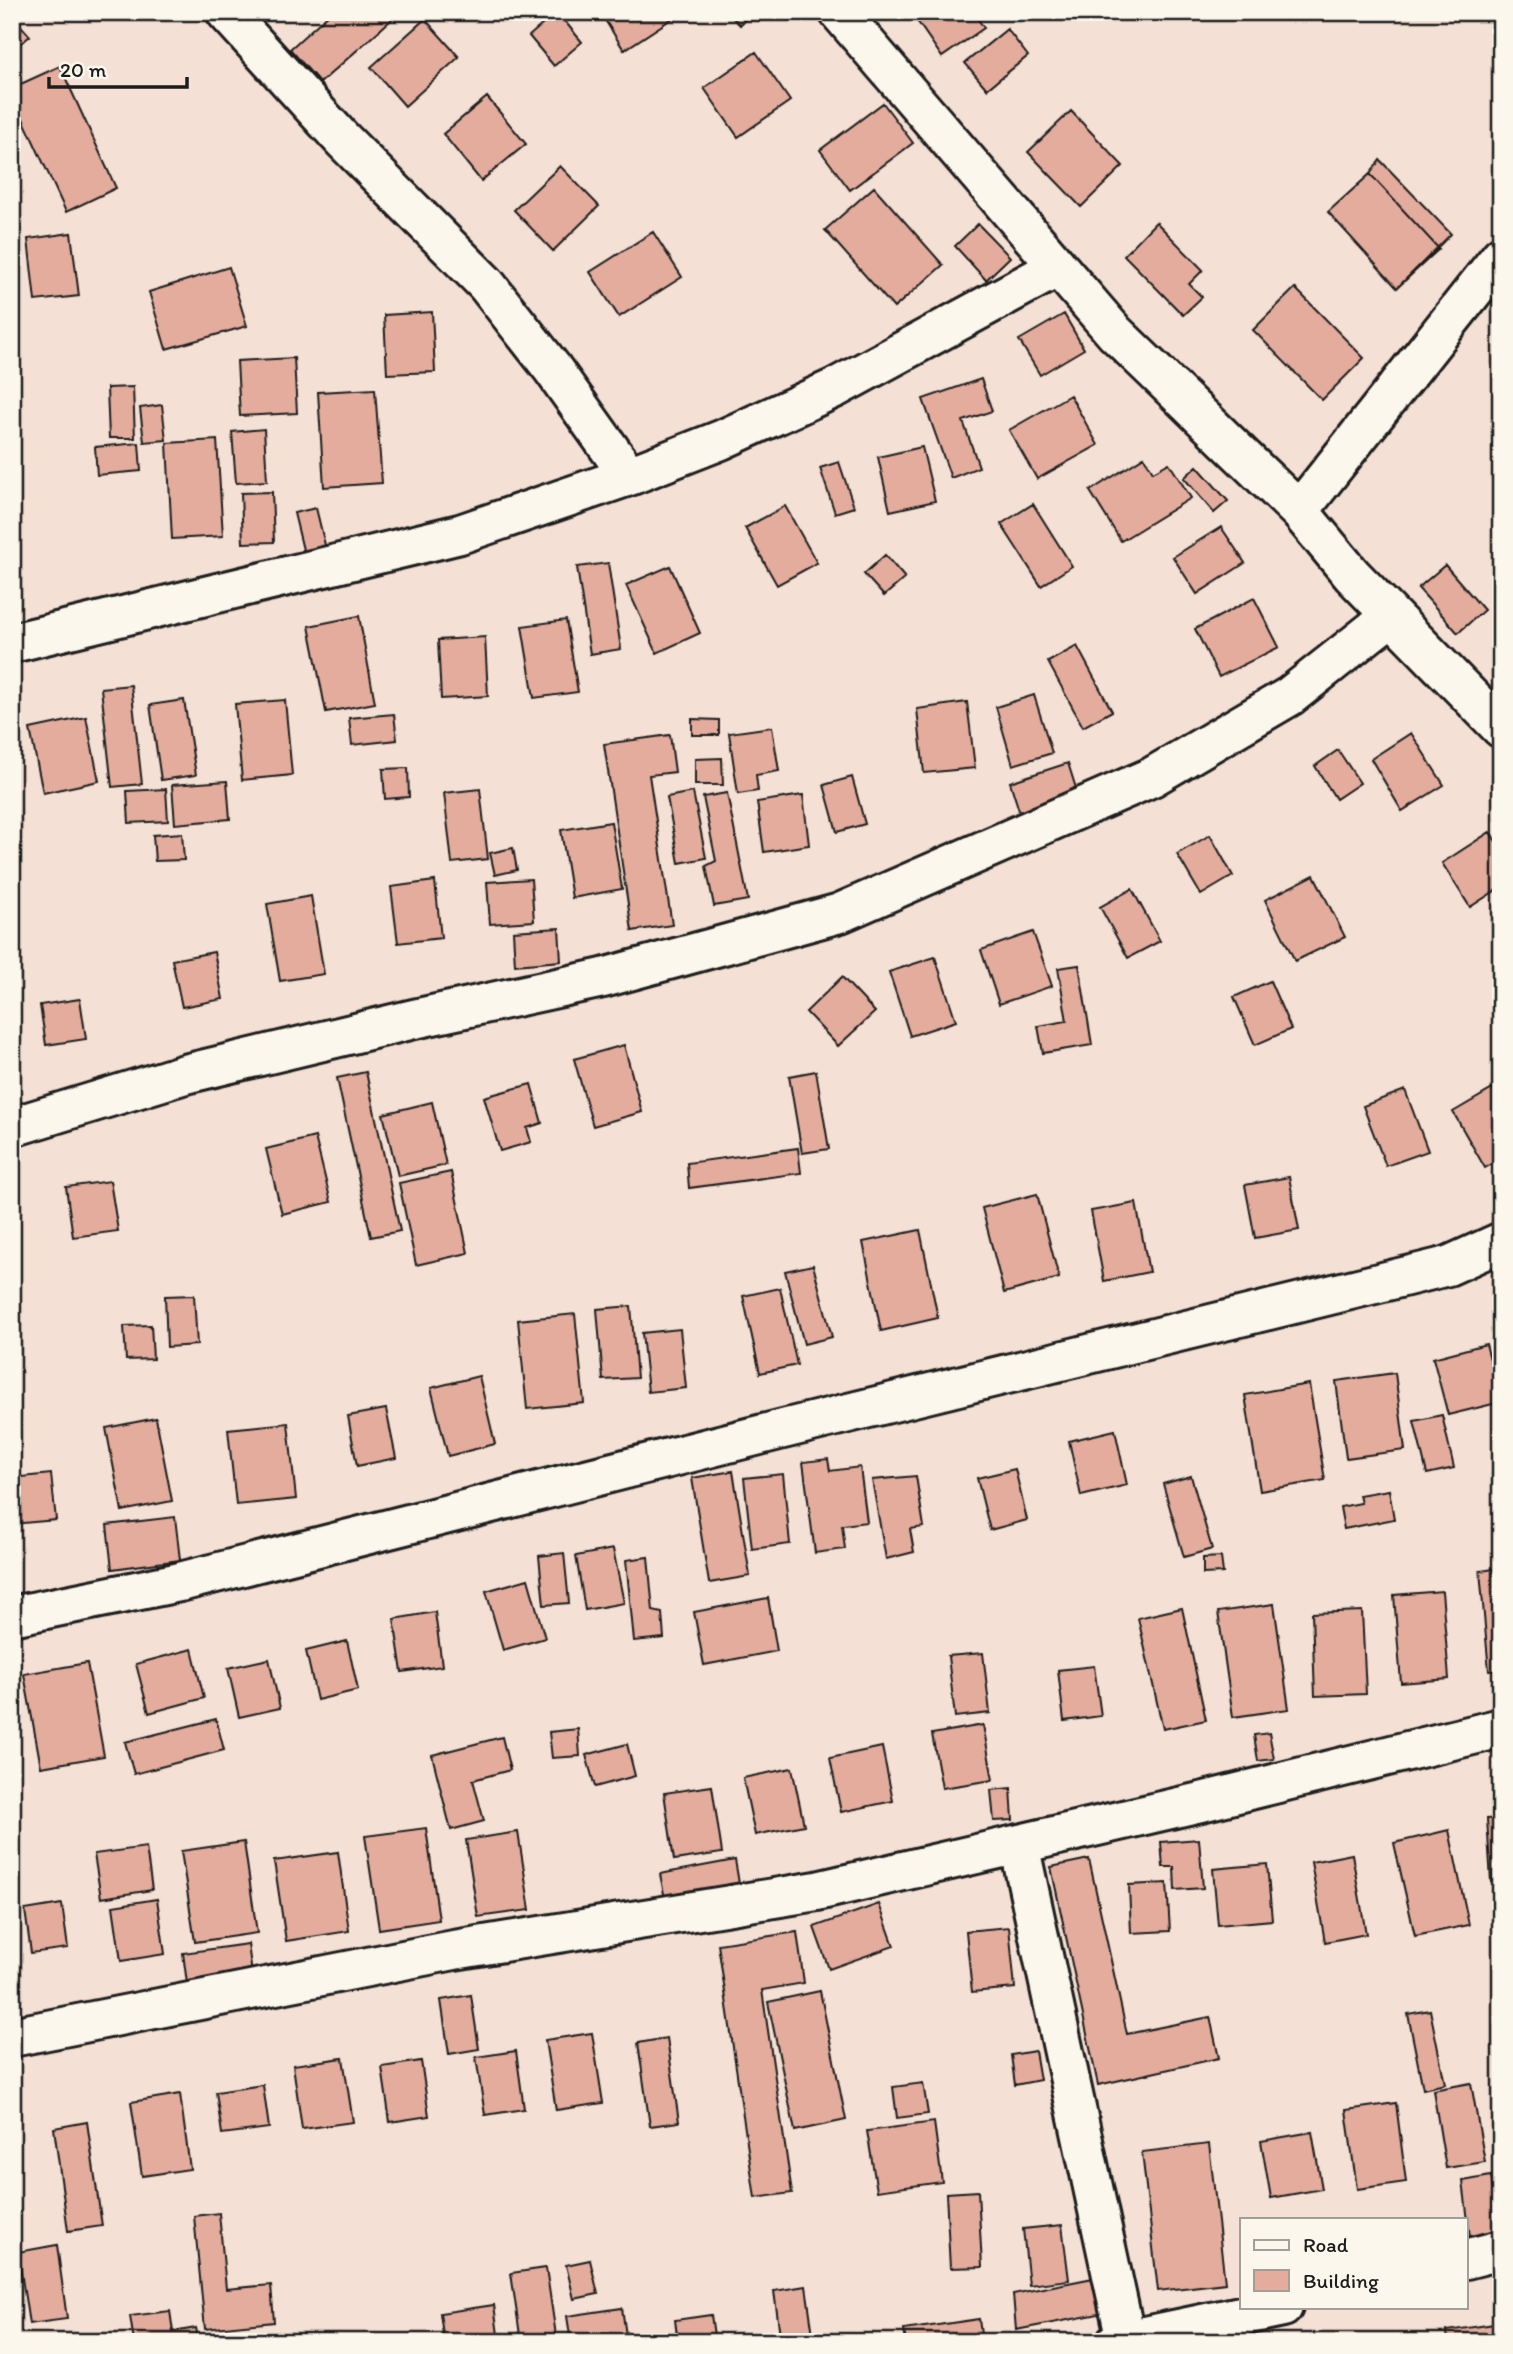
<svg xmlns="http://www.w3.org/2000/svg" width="1513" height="2354" font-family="Itim,sans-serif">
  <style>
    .building { fill: #e4ac9d; stroke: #1c1c1c; stroke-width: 2 }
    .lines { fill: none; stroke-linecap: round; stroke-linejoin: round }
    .minor-casing { stroke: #1c1c1c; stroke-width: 44 }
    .minor { stroke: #fbf7ec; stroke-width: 38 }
  </style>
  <rect width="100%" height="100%" fill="#f4e0d4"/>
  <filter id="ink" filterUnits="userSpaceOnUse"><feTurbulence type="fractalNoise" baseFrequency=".0143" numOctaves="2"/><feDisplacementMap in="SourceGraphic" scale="14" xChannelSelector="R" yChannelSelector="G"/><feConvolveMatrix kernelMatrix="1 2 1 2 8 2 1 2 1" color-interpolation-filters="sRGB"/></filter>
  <g filter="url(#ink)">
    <path class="building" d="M331,12H400L320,83L290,49Z
      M557,12L582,42L554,66L529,36Z
      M600,12H682L624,50Z
      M727,12H752L740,25Z
      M911,12H973L984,28L942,57Z
      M12,16L30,36L12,51Z
      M425,19L459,57L405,106L371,67Z
      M1007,29L1028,56L987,89L965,63Z
      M756,52L790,101L738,137L704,88Z
      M60,66L116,188L66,212L12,95V88Z
      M487,97L526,144L481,181L443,134Z
      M883,103L913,143L850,190L820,150Z
      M12,110L22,134L12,138Z
      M1071,111L1123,166L1081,207L1028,152Z
      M1380,160L1451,234L1397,288L1328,212L1370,174Z
      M560,166L599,206L553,251L514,210Z
      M1370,174L1439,249L1397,288L1328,212Z
      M874,187L943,265L894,308L825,230Z
      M1156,222L1203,270L1189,284L1202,297L1183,315L1124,255Z
      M978,224L1010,257L986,280L955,246Z
      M653,232L682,277L619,317L590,272Z
      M71,233L79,296L35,301L28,239Z
      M229,267L247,326L166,349L149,292Z
      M1295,288L1364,358L1322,400L1253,330Z
      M432,312L435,372L387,374L384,315Z
      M1064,314L1084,349L1040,375L1019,340Z
      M294,358L297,413L240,416L237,361Z
      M981,379L992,411L963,421L979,467L951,478L923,399Z
      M133,387L135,438H109L107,388Z
      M375,389L382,483L324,487L318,392Z
      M1070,395L1098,445L1037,479L1009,430Z
      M162,405L166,440L144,442L140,408Z
      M264,429L267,481L236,483L232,432Z
      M217,440L223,536L172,539L167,443Z
      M139,443L141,471L97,475L95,447Z
      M922,447L935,501L890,511L878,457Z
      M1144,457L1153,472L1169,463L1191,498L1121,541L1090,491Z
      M839,462L854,507L835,513L820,468Z
      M1197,466L1228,501L1214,513L1184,478Z
      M272,492L274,542L243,543L241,493Z
      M1033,504L1072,566L1041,586L1001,524Z
      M785,506L817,563L777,585L745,528Z
      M316,508L327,553L305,558L294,513Z
      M1221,527L1245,563L1197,594L1173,557Z
      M885,555L905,578L884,596L864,574Z
      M608,563L621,649L590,654L577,567Z
      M1445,565L1484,610L1458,633L1418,588Z
      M670,566L700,633L657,653L626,585Z
      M1254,598L1279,647L1219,677L1195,629Z
      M359,616L375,703L326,712L309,626Z
      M566,620L578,692L534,698L522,626Z
      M485,637L488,696L441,699L438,640Z
      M1077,646L1112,711L1083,727L1048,662Z
      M131,685L142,784L112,787L101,688Z
      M1034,695L1052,753L1013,765L996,707Z
      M184,700L196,775L161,780L150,705Z
      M285,700L292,775L242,780L235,704Z
      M967,702L975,768L924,773L917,709Z
      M394,714L397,740L352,745L349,718Z
      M86,717L99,781L43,793L30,729Z
      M692,719L719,720V735H692Z
      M772,727L779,771L756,775L758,791L738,794L729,733Z
      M1411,733L1444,785L1402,811L1371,759Z
      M670,735L675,772L649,775L672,925L632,931L604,744Z
      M1338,750L1360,783L1336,799L1315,766Z
      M722,758L723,785H695V759Z
      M1068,763L1080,801L1022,820L1010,782Z
      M408,768L409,797L385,799L383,769Z
      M852,777L865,824L837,832L824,785Z
      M227,781L230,819L175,824L172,785Z
      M166,789L168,821L129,823L127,791Z
      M480,789L488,859L452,863L444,793Z
      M693,792L706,858L679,863L667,797Z
      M727,793L748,900L714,906L706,866L716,861L703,797Z
      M803,795L809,845L764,852L757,802Z
      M611,822L622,889L572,898L561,830Z
      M1490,832L1501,849V887L1470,907L1442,863Z
      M182,833L184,860L155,861L153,835Z
      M1210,835L1233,876L1201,895L1177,854Z
      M513,848L517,870L495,875L490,853Z
      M1314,875L1345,937L1295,961L1265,900Z
      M531,879L534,921L490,924L487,882Z
      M435,881L441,938L398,943L391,887Z
      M1132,889L1160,941L1128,958L1100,907Z
      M311,896L324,974L280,981L267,904Z
      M559,928L561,961L515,965L513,931Z
      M1033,932L1052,986L999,1004L981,950Z
      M214,952L223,999L182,1007L172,960Z
      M935,957L956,1021L910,1036L889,972Z
      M1079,965L1092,1045L1043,1053L1038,1026L1067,1021L1058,968Z
      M842,977L875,1012L838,1046L806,1012Z
      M1270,981L1291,1029L1255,1045L1234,997Z
      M80,999L86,1039L46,1045L40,1005Z
      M624,1045L642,1112L593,1126L574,1059Z
      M816,1071L829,1149L802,1153L789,1076Z
      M366,1072L400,1231L371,1237L337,1078Z
      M531,1084L542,1123L527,1128L531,1142L500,1151L484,1097Z
      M1496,1087L1501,1096V1159L1485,1168L1453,1112Z
      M1405,1090L1428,1151L1386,1166L1363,1106Z
      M432,1102L446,1165L398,1176L383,1114Z
      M315,1137L331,1202L282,1214L266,1149Z
      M798,1148L801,1173L689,1188L687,1163Z
      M451,1172L468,1253L416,1265L399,1183Z
      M1289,1177L1299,1230L1255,1238L1245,1185Z
      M110,1181L118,1231L73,1237L66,1187Z
      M1037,1194L1059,1278L1004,1293L982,1208Z
      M1136,1203L1149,1272L1104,1281L1091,1211Z
      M920,1230L938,1318L881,1331L863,1242Z
      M813,1265L832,1337L804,1344L785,1271Z
      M780,1288L797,1365L760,1373L743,1296Z
      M194,1295L197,1345L167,1347L165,1296Z
      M631,1306L637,1378L603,1380L597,1309Z
      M575,1314L584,1403L527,1409L518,1320Z
      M151,1325L153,1359L126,1360L124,1326Z
      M680,1329L686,1388L648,1392L642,1333Z
      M1486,1344L1501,1402L1448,1415L1433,1358Z
      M1395,1373L1405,1450L1346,1458L1336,1381Z
      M479,1376L495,1444L448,1456L431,1388Z
      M1309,1384L1325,1480L1260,1491L1245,1395Z
      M386,1409L396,1458L357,1466L348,1416Z
      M1442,1415L1454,1468L1427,1474L1414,1421Z
      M156,1418L172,1501L122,1511L106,1428Z
      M288,1423L296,1499L236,1505L228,1429Z
      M1115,1430L1127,1485L1081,1496L1069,1441Z
      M828,1459L830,1471L860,1467L867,1522L842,1525L845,1549L815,1553L803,1462Z
      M1015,1469L1027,1520L990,1530L977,1478Z
      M733,1471L750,1576L709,1583L692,1478Z
      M51,1474L56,1520L12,1524V1478Z
      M783,1474L790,1544L752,1549L744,1478Z
      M916,1476L924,1527L910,1529L914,1552L886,1559L872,1480Z
      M1191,1476L1212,1549L1184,1557L1163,1484Z
      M1389,1490L1394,1519L1344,1529L1340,1507L1361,1503L1359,1495Z
      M175,1517L180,1560L112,1569L107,1525Z
      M613,1549L624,1603L585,1610L576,1556Z
      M564,1553L569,1603L544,1605L539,1556Z
      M648,1557L653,1611L662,1613L664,1638L634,1641L626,1560Z
      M1221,1557L1223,1573L1203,1574V1558Z
      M1501,1568V1670L1489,1671L1480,1571Z
      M528,1579L545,1638L503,1650L486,1591Z
      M1442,1591L1449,1679L1401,1683L1394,1595Z
      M768,1598L777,1651L704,1665L694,1612Z
      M1274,1604L1289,1709L1233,1717L1218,1612Z
      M1182,1608L1206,1720L1163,1729L1138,1618Z
      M1362,1611L1366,1694L1315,1696L1312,1613Z
      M435,1612L442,1666L402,1672L394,1619Z
      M347,1641L358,1690L317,1700L306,1651Z
      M192,1649L204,1698L149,1713L136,1664Z
      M983,1653L990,1713L955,1717L948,1656Z
      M269,1659L280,1708L239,1717L228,1668Z
      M87,1663L104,1756L41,1767L24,1674Z
      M1094,1666L1101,1716L1064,1721L1058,1670Z
      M216,1719L224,1750L134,1774L125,1742Z
      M983,1725L993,1780L942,1788L932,1734Z
      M578,1729L580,1756L552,1758L549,1732Z
      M1269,1733L1274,1759L1258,1761L1254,1735Z
      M502,1737L510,1770L473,1780L484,1821L451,1830L432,1755Z
      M627,1744L635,1776L595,1787L586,1755Z
      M882,1747L893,1801L841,1812L830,1758Z
      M792,1768L804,1825L755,1835L743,1778Z
      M712,1786L722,1853L674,1860L664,1793Z
      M1011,1788L1013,1820L994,1821L991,1790Z
      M1501,1818V1881H1491L1487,1819Z
      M426,1828L439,1920L379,1929L365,1836Z
      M1449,1830L1469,1925L1415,1936L1394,1843Z
      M518,1832L530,1910L478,1917L466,1840Z
      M1199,1839L1203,1888L1175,1890L1174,1867H1163L1161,1842Z
      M244,1842L257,1933L195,1942L181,1851Z
      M146,1847L152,1890L101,1898L94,1854Z
      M338,1852L349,1931L286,1941L274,1861Z
      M1352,1854L1366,1934L1325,1942L1311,1862Z
      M1089,1859L1127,2034L1210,2017L1219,2058L1098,2085L1051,1867Z
      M735,1860L740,1889L666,1904L660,1874Z
      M1267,1864L1272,1920L1218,1925L1213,1869Z
      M1167,1883L1170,1931L1131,1933L1129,1885Z
      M157,1899L165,1954L121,1961L113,1906Z
      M62,1904L68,1948L31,1953L25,1910Z
      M879,1904L894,1946L829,1969L814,1927Z
      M1009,1927L1015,1988L972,1992L966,1931Z
      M797,1932L804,1983L762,1990L792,2193L755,2198L718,1944Z
      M248,1944L253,1982L188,1991L183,1953Z
      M820,1991L846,2120L795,2131L768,2002Z
      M471,1995L479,2049L449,2054L441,2000Z
      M1430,2010L1445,2084L1423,2089L1408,2014Z
      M592,2033L603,2103L556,2110L545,2040Z
      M667,2038L679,2122L650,2126L638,2043Z
      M516,2051L524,2109L485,2115L476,2057Z
      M1035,2051L1040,2080L1015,2085L1011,2055Z
      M343,2058L353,2122L302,2129L293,2065Z
      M421,2061L429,2116L390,2122L382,2067Z
      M923,2083L928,2114L897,2118L893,2087Z
      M1471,2083L1485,2162L1446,2168L1433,2090Z
      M263,2085L269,2128L222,2134L216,2092Z
      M180,2094L190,2169L142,2176L131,2102Z
      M1396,2103L1406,2182L1357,2189L1346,2110Z
      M87,2122L102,2226L68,2231L54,2128Z
      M934,2122L942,2182L877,2191L867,2131Z
      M1312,2132L1322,2189L1271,2198L1261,2141Z
      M1209,2144L1225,2283L1158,2291L1142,2152Z
      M1491,2176L1500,2233L1470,2237L1463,2181Z
      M978,2191L982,2267L950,2268L946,2193Z
      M219,2213L226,2289L271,2285L274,2322L205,2329L194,2216Z
      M1062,2225L1069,2280L1029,2285L1023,2229Z
      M57,2245L67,2319L29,2324L18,2252Z
      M590,2260L598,2294L574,2299L566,2265Z
      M546,2268L557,2342H521L511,2273Z
      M1098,2277L1104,2313L1016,2330L1013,2294Z
      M806,2286L814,2342H781L774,2291Z
      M494,2305L499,2342H444L440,2313Z
      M622,2308L627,2342H571L567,2316Z
      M170,2311L173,2332L196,2328L199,2342H134L130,2316Z
      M711,2315L715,2342H678L675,2320Z
      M979,2319L982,2342H906L904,2330Z
      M1501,2323V2342H1448L1447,2331Z"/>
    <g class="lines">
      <g class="minor-casing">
        <path id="minor" d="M226,12L342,139L486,284L552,368L629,476
          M839,12L1115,333L1299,511L1352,575L1501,728
          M1299,511L1501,256
          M12,643L460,534L629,476L721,440L835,388L1058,267
          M12,1127L185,1074L414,1019L603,978L840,913L1152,777L1290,696L1391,616
          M12,1616L180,1582L779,1430L1448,1266L1501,1242
          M1019,1844L1126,2340
          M12,2037L454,1950L817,1891L1205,1801L1501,1728
          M1466,2259L1501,2250
          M1116,2342L1283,2307"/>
      </g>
      <use href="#minor" class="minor"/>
    </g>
  </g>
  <rect width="1513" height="2354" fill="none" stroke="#fbf7ec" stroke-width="42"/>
  <rect x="21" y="21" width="1471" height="2312" fill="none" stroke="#1c1c1c" stroke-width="2.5" filter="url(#ink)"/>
  <rect x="1240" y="2218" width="228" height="91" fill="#fbf7ec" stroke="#a29f99" stroke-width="2"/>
  <rect x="1254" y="2240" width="35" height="10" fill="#fbf7ec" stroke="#a29f99" stroke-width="2"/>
  <text x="1303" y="2252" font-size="21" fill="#1c1c1c">Road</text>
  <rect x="1254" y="2270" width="35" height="21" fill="#e4ac9d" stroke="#a29f99" stroke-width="2"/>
  <text x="1303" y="2288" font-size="21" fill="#1c1c1c">Building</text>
  <path d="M49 77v10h138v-10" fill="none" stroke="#1c1c1c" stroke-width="3.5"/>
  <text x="60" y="77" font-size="21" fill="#1c1c1c" stroke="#fbf7ec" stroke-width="5" paint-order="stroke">20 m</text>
</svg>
